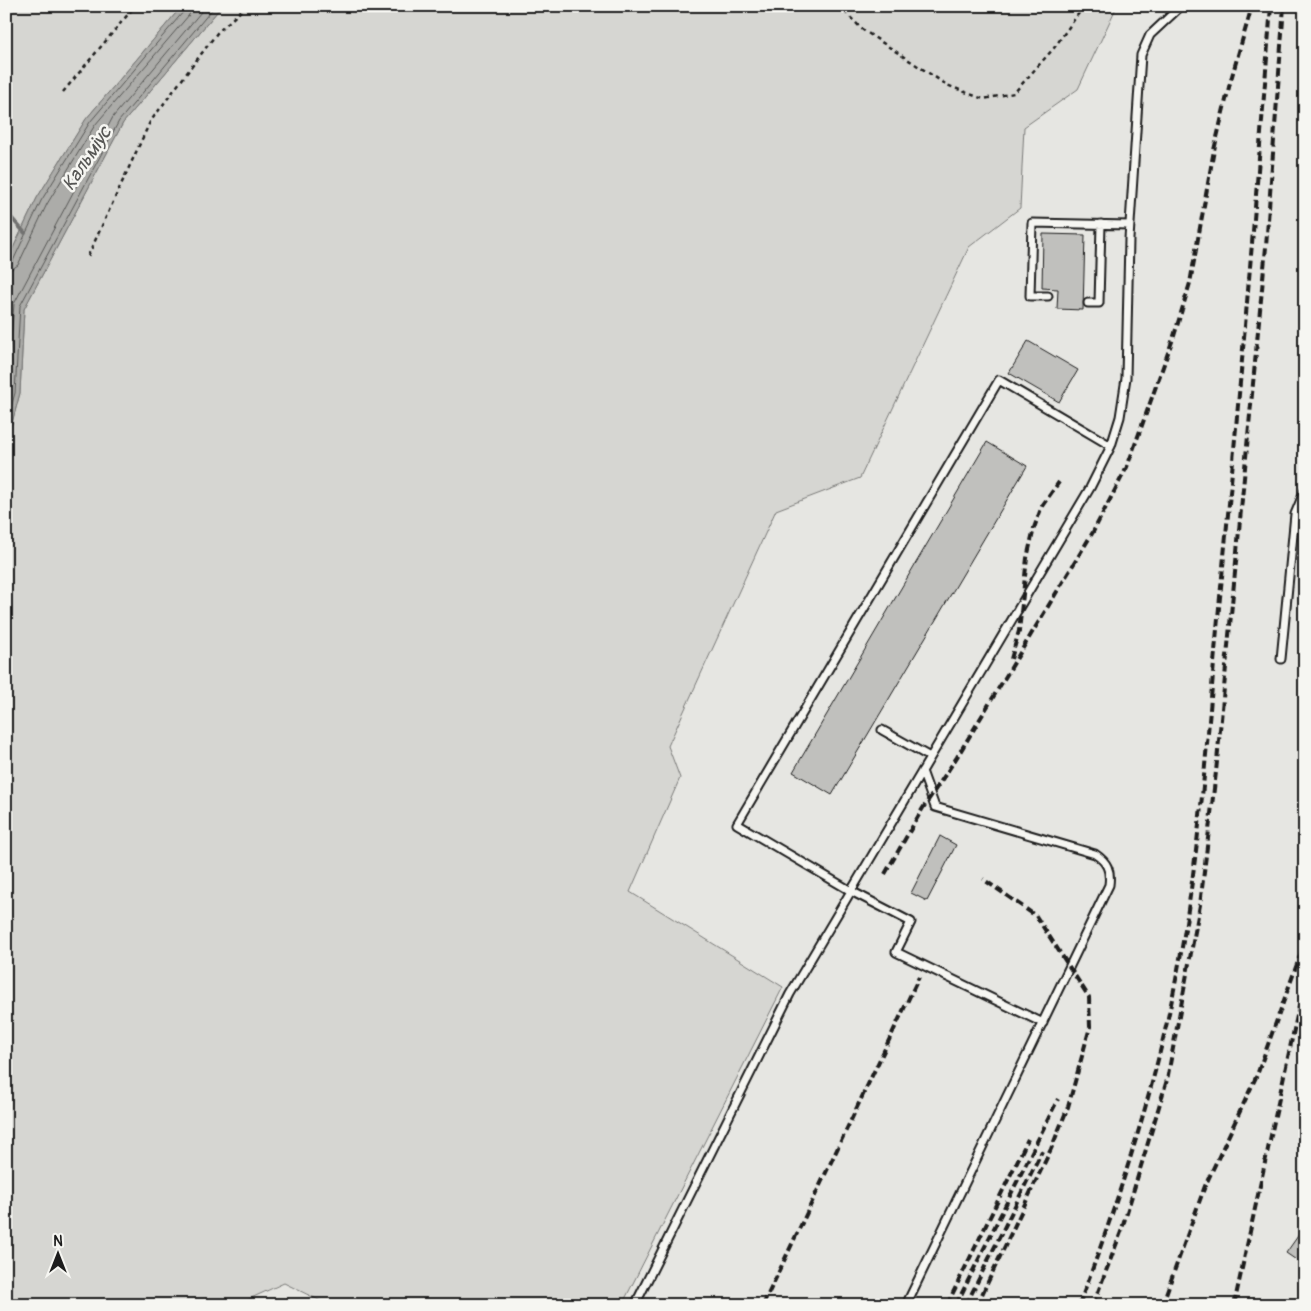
<svg xmlns="http://www.w3.org/2000/svg" width="1311" height="1311" font-family="Pangolin,sans-serif">
  <style>
    .built { fill: #e6e6e2 }
    .green { fill: #d6d6d2; stroke: #797977 }
    .water { fill: #acaca9; stroke: #727271 }
    .lines { fill: none; stroke-linecap: round; stroke-linejoin: round }
    .shore { stroke: #565654; stroke-width: 1 }
    .stream { stroke: #727271; stroke-width: 4 }
    .building { fill: #c0c0bd; stroke: #1c1c1c }
    .lane-casing { stroke: #1c1c1c; stroke-width: 11 }
    .path { stroke: #1c1c1c; stroke-width: 2.5; stroke-dasharray: 4 4; stroke-linecap: butt }
    .lane { stroke: #f6f6f2; stroke-width: 7 }
    .rail { stroke: #1c1c1c; stroke-width: 4; stroke-dasharray: 8 4; stroke-linecap: butt }
    .labels { text-anchor: middle; stroke-width: 5; stroke-linejoin: round; paint-order: stroke }
    .water-label { font-size: 19px; font-style: italic; fill: #565654; stroke: #f6f6f2 }
  </style>
  <rect width="100%" height="100%" fill="#f6f6f2"/>
  <filter id="ink" filterUnits="userSpaceOnUse"><feTurbulence type="fractalNoise" baseFrequency=".02" numOctaves="2"/><feDisplacementMap in="SourceGraphic" scale="10" xChannelSelector="R" yChannelSelector="G"/><feConvolveMatrix kernelMatrix="1 2 1 2 8 2 1 2 1" color-interpolation-filters="sRGB"/></filter>
  <g filter="url(#ink)">
    <path class="built" d="M1117,6H1305V1305H622L783,987L630,892L680,778L668,746L776,510L860,478L969,247L1020,208L1024,127L1078,89Z
      M285,1283L329,1305H236Z"/>
    <path class="green" d="M6,6H182L86,119L37,198L6,263Z
      M222,6H1117L1078,89L1024,127L1020,208L969,247L860,478L776,510L668,746L680,778L630,892L783,987L622,1305H329L284,1283L236,1305H6V445L20,393L24,309L123,123Z"/>
    <path class="water" d="M182,6H222L123,123L24,309L20,393L6,445V263L37,198L86,119Z"/>
    <g class="lines">
      <path class="shore" d="M6,264L13,261L41,201L90,122L184,11L186,6
        M6,270L12,269L18,265L47,204L95,125L189,15L192,6
        M6,400L14,304L113,117L206,6
        M6,425L15,393L20,306L119,121L215,6"/>
      <path class="stream" d="M6,212L25,233"/>
    </g>
    <path class="building" d="M1043,234L1085,235L1083,310L1057,309L1058,289L1042,288Z
      M1028,341L1078,370L1059,402L1009,373Z
      M987,442L1027,466L832,795L793,772Z
      M940,836L956,845L927,901L911,893Z
      M1305,1226V1266L1286,1253Z"/>
    <g class="lines">
      <g class="lane-casing">
        <path id="lane" d="M1048,296H1030L1032,223L1130,225
          M1088,303H1099L1101,224
          M1281,659L1295,514L1305,490
          M882,730L930,757
          M1043,1023L896,952L911,922L851,891L737,824L999,380L1111,446
          M635,1305L790,994L1090,488L1111,446L1120,417L1126,378L1129,239L1141,55L1150,35L1181,6
          M906,1305L1109,885C1111,870 1107,862 1095,854L935,807L922,771"/>
      </g>
      <path class="path" d="M839,6L863,30L947,85L983,99L1014,93L1054,48L1084,6
        M63,92L135,6
        M88,256L150,122L217,33L246,6"/>
      <use href="#lane" class="lane"/>
      <path class="rail" d="M1011,659L1019,631L1027,558L1034,528L1042,506L1059,482
        M885,874L923,808L957,757L1093,532L1127,467L1174,336L1190,283L1214,150L1230,83L1252,6
        M763,1305L919,977
        M947,1305L1028,1139
        M956,1305L1058,1099
        M966,1305L1042,1151
        M977,1305L1051,1149L1068,1107L1090,1027L1089,997L1036,916L983,879
        M1079,1305C1127,1179 1167,1050 1187,916C1204,807 1210,697 1221,587C1240,393 1256,200 1271,6
        M1093,1305L1121,1232L1167,1080L1200,905L1216,772L1266,247L1284,6
        M1162,1305L1205,1186L1257,1075L1305,942
        M1234,1305L1305,979"/>
    </g>
  </g>
  <g class="labels">
    <g class="water-label">
      <text transform="translate(86 158) rotate(-56)" y="7">Кальміус</text>
    </g>
  </g>
  <rect width="1311" height="1311" fill="none" stroke="#f6f6f2" stroke-width="25"/>
  <rect x="12" y="12" width="1286" height="1286" fill="none" stroke="#1c1c1c" stroke-width="2" filter="url(#ink)"/>
  <g transform="translate(58 1254)" stroke="#f6f6f2" stroke-width="4" paint-order="stroke">
  <path d="M0-4L9 19L0 12L-9 19Z" fill="#1c1c1c"/>
  <text y="-8" font-size="14" font-weight="bold" text-anchor="middle" fill="#1c1c1c">N</text>
  </g>
</svg>
